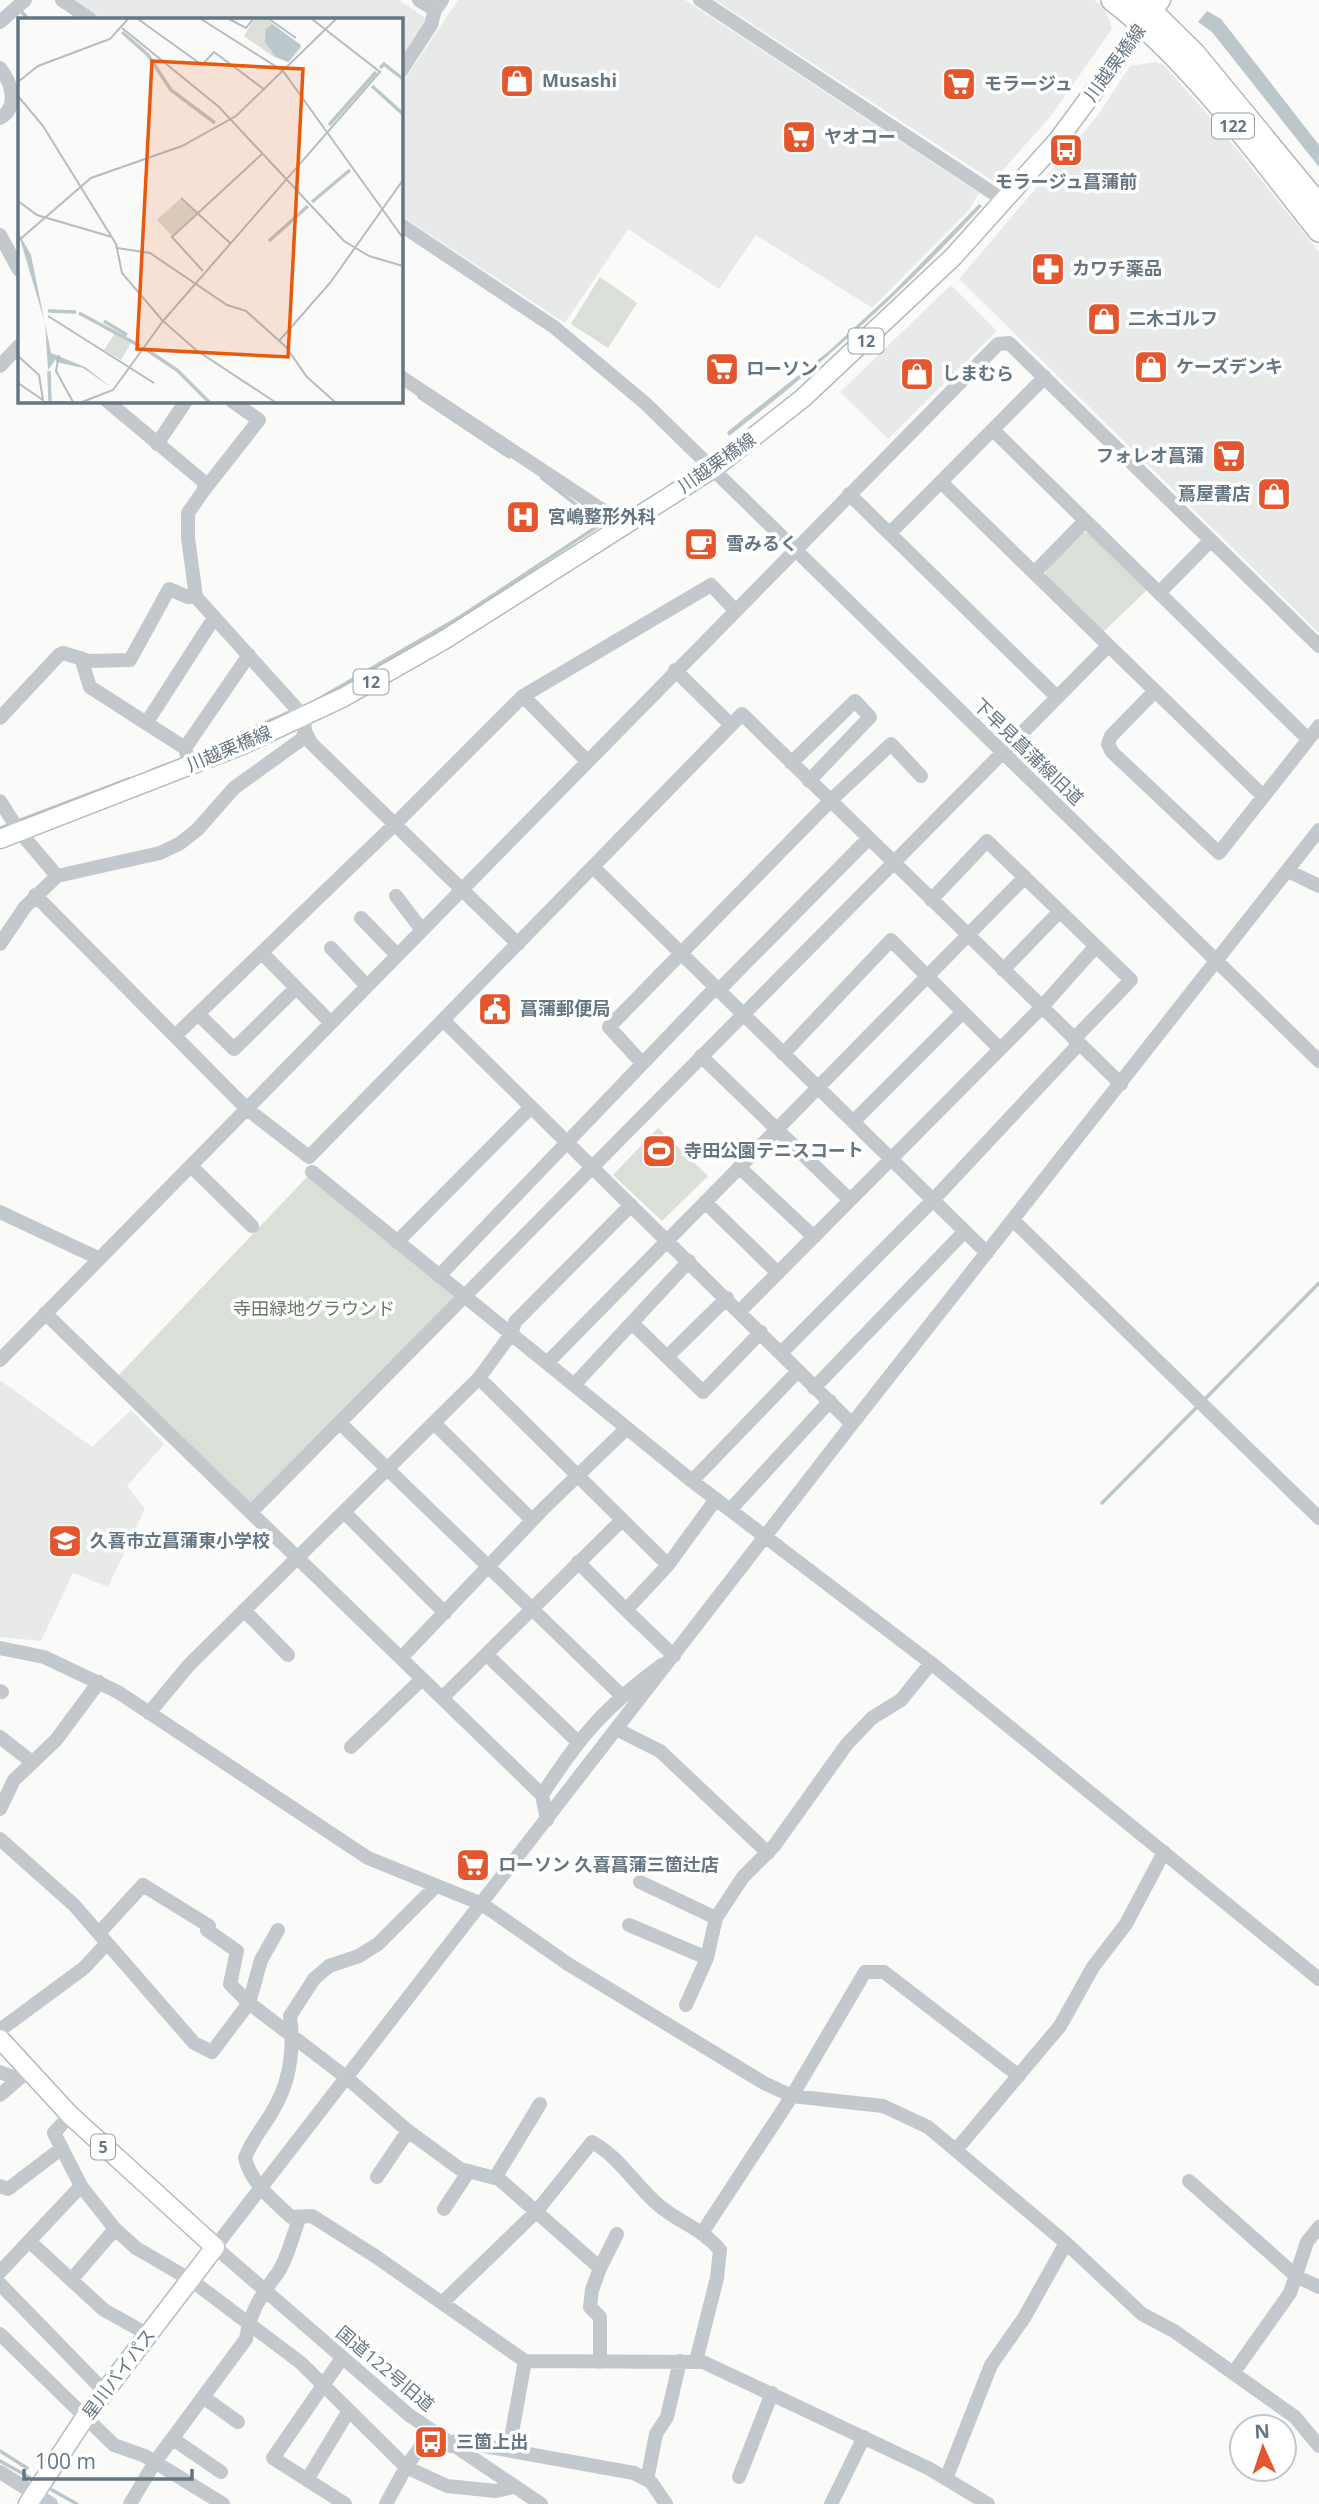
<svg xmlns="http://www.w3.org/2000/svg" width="1319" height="2504" font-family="'Open Sans','Noto Sans JP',sans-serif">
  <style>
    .built { fill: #e8e9e9 }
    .green { fill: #dadfd7 }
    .water { fill: #bbc7cb }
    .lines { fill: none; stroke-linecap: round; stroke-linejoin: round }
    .stream { stroke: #bbc7cb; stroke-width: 3.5 }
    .major-casing { stroke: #b5babe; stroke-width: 21 }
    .highway-casing { stroke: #b4b9bd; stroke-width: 24 }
    .minor { stroke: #c3c8cc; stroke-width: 14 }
    .major { stroke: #fff; stroke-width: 18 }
    .highway { stroke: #fff; stroke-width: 21 }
    .labels { text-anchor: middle; stroke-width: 7; stroke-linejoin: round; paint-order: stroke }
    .shield { fill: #fff; stroke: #939fa8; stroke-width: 2 }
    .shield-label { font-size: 16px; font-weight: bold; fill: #657683 }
    .street-label { font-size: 18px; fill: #657683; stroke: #fff }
    .poi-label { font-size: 18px; font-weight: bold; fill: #657683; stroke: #fff; text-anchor: start }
    .park-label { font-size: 18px; fill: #687a64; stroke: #fff }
    .inset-river { fill: none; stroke: #bbc7cb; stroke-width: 3.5 }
    .inset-road { fill: none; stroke: #b5bdc2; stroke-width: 2 }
    .view { fill: #e8590c; fill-opacity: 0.15; stroke: #e8590c; stroke-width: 3.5 }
    .inset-edge { fill: none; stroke: #657683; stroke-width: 3.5 }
  </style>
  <rect width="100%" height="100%" fill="#fafaf8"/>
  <path class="built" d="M74,0H399L426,18V24L401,63V19H102Z
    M458,0H685L979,193L969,210L872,308L756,235L719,289L628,229L565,323L401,216V85Z
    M715,0H1094L1105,8L1112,29L1050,117L993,181Z
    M1155,62L1164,65L1217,125L1319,252V633L959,279L1098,115L1130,66Z
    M951,285L997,331L888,439L840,392Z
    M0,1380L92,1447L131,1410L164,1444L127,1486L145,1509L108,1587L73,1573L41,1641L0,1637Z"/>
  <path class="green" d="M600,277L637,303L608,348L571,324Z
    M1089,532L1148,589L1103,632L1046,577V566L1080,533Z
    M658,1128L708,1176L662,1221L613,1175Z
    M307,1177L458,1298L251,1506L117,1377Z"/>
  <path class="water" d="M1207,11L1221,19L1319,145V167L1212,32L1198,22Z
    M979,204L982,206C904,291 820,366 729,436L727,432L829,351L894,291Z"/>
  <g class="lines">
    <path class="stream" d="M19,9L28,19
      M419,397L509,457
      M317,700L460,617L601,524L542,478
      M192,755L294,710
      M153,770L185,758
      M18,821L129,779
      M0,828L11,824
      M1203,1401L1319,1283
      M1102,1503L1197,1407
      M0,2451L27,2468
      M0,2461L29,2477
      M52,2490L77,2504"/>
    <g class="major-casing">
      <path id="major" d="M0,839L242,745L344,697L444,640L714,468L803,398L953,257L1058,140L1161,0
        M0,2039L70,2115L215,2247L84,2419L28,2504"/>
    </g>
    <g class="highway-casing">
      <path id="highway" d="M1112,0C1190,60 1258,154 1319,231
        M1140,0L1194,53L1319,205"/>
    </g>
    <path class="minor" d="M62,0L90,19
      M419,0L435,10
      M700,0L1005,201
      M0,22L25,0
      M0,68C12,83 19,107 0,118
      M401,71L431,25L435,10L442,0
      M401,225L554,327L645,403L1319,1061
      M0,235L19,270
      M0,366L19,346
      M401,377L604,511L621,527
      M107,401L204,482V490L188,513V538L196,597L304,717L305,731L311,743L518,944
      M993,430L1308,739
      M157,444L186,401
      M942,483L1263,796
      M204,490L259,420L232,401
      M849,494L1057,697
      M890,533L1045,377
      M1034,573L1085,521
      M1159,593L1210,541
      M81,658L90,687L185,748
      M675,670L731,725
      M1154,692L1111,736L1108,744L1112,752L1219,853L1319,726
      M523,696L587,761
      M0,718L59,655L63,653L89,661L130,660L169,589L188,597H196
      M147,722L214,618
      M187,756L185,748L249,655
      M791,763L855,701L870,717L809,781
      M0,801L19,831L57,876
      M593,867L987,1253
      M1288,871L1319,886
      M35,895L247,1109L309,1157L742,714L1121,1084
      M396,896L422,930
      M931,900L987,841L1131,980L1074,1039
      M361,918L397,955
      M0,944L25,907L57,876L160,853L179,844L197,830L234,788L302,739L305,731
      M331,948L367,986
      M262,953L330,1022
      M1003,970L1060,911
      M718,991L868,839
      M198,1014L234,1049L296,988
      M443,1020L852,1424
      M175,1036L396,823L523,696L711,585L734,609
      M783,1054L891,940L1000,1049
      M701,1056L850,1200
      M642,1063L609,1027L830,801L891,744L921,776
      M853,1122L963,1012
      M191,1166L252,1226
      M739,1167L814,1237
      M312,1172L692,1481L931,1663L1319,1979
      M705,1202L778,1273
      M0,1212L98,1258
      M1013,1220L1319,1518
      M397,1242L531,1107
      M439,1276L715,988
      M740,1311L1041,1008L1096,946
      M45,1313L542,1795L547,1820
      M632,1323L703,1392L761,1332
      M781,1353L933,1200L1079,1044
      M667,1357L727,1298
      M0,1360L998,344L1009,343L1319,646
      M547,1363L1025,877
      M479,1378L668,1565L716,1499
      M574,1385L689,1261
      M814,1388L965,1231
      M340,1423L621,1695
      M435,1424L532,1520
      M692,1481L798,1371
      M730,1510L830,1401
      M252,1511L1108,646
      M344,1512L445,1613
      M578,1562L626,1610
      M668,1565L626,1610L674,1656
      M244,1610L288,1655
      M0,1648L44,1657L118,1692L368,1858L482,1904L568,1964L764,2083L792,2096L883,2106L928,2127L1066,2243L1142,2314L1174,2331L1295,2417L1319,2446
      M487,1655L577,1741
      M401,1658L545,1507L627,1428
      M0,1691L2,1692
      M442,1698L622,1520
      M149,1713L189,1665L479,1378L511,1334L515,1322L631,1205
      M618,1730L660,1751L768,1853
      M0,1737L32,1762
      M351,1747L422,1679
      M542,1795C580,1736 605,1707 662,1665
      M0,1809L14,1780L56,1740L99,1682
      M0,1839L74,1905L194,2043L212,2052L249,2003L347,2078L408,2131L460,2169L499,2179L600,2268
      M640,1882L716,1918
      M436,1886L378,1944L359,1956L329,1966L314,1979L290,2016C294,2044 291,2076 278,2101C269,2121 252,2138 245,2158C251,2183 273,2200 291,2217L312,2216L375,2256L525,2361L703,2362L928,2468L988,2504
      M629,1925L707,1958
      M99,1933L143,1885L209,1926L207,1930L237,1951L230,1984L249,2003L261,1960L278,1930
      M686,2005L707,1958L716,1918L743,1877L774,1846L847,1744L872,1718L901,1700L931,1663
      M0,2030L84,1968L107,1943
      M0,2072L18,2079
      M0,2095L28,2071
      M70,2115L54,2133L81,2186L115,2229L136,2248L191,2280L301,2363L406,2467L447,2486L496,2491L513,2487
      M956,2150L1060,2026L1093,1967L1126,1924L1164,1852
      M377,2177L408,2131
      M495,2178L540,2104
      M1189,2181L1296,2276L1319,2287
      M0,2186L8,2189L62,2148
      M444,2209L469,2171
      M702,2233L792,2096L865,1972H884L1019,2076
      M29,2241L104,2310L149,2335
      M0,2272L81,2186
      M71,2280L115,2229
      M0,2284L105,2392
      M443,2302L536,2212L592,2142C619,2157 633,2182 655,2202C675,2221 702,2228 720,2250L717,2278L696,2361
      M0,2334L114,2445L145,2456L223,2504
      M342,2358L273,2458L345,2504
      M600,2362V2317L590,2307L592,2290L600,2268L617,2234
      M1234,2372L1290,2293L1307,2242L1319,2227
      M203,2397L238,2422
      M173,2439L221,2472
      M451,2446L456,2441L634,2473L651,2482L666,2504
      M509,2449L525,2361
      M0,2472L51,2504
      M739,2477L772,2393
      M946,2479L991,2365L1024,2318L1066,2243
      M307,2480L348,2412
      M647,2480L656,2434L667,2417L680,2361
      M130,2504L155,2462L246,2339C250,2310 263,2293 279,2271C288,2256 293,2236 299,2219
      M386,2504L406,2467L431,2432
      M541,2504L409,2415L215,2247L852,1424L1319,830
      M831,2504L864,2437"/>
    <use href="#major" class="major"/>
    <use href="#highway" class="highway"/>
  </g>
  <defs>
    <g id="shop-square" transform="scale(1.75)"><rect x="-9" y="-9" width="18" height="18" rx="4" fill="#e4572e" stroke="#fff"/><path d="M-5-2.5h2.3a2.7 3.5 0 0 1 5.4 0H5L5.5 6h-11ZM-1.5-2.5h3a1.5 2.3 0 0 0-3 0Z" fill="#fff"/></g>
    <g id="supermarket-square" transform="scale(1.75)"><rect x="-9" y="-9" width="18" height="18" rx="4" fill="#e4572e" stroke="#fff"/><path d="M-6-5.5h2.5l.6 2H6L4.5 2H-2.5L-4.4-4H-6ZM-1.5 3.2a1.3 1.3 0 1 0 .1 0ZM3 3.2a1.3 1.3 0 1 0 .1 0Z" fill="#fff"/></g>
    <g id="bus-square" transform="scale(1.75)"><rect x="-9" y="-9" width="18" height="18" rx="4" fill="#e4572e" stroke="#fff"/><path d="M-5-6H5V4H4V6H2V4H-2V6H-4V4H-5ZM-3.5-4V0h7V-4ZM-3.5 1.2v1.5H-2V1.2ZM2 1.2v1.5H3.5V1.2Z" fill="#fff"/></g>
    <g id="pharmacy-square" transform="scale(1.75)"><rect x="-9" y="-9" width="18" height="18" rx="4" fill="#e4572e" stroke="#fff"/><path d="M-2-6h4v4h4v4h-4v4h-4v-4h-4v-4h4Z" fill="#fff"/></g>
    <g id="hospital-square" transform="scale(1.75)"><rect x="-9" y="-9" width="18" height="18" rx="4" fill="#e4572e" stroke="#fff"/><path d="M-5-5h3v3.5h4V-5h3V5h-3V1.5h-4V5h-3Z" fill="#fff"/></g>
    <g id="cafe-square" transform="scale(1.75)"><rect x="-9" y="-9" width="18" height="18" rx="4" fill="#e4572e" stroke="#fff"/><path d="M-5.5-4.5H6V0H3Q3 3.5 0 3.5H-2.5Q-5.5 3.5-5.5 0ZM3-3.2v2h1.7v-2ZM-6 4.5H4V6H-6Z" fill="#fff"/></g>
    <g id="civic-square" transform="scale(1.75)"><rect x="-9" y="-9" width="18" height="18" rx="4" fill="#e4572e" stroke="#fff"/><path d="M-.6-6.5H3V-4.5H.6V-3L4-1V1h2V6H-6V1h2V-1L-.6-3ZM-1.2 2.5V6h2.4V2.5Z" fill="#fff"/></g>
    <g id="stadium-square" transform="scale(1.75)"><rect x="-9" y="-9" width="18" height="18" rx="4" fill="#e4572e" stroke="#fff"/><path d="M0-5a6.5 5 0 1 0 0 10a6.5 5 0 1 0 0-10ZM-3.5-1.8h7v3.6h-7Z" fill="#fff"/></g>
    <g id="school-square" transform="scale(1.75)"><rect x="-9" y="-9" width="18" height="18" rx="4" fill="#e4572e" stroke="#fff"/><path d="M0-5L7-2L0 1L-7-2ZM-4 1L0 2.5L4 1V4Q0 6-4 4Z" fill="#fff"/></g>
  </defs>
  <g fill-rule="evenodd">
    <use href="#shop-square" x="517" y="81"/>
    <use href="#supermarket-square" x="959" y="84"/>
    <use href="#supermarket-square" x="799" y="137"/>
    <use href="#bus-square" x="1066" y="150"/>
    <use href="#pharmacy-square" x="1048" y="269"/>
    <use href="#shop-square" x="1104" y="319"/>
    <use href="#shop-square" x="1151" y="367"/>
    <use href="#supermarket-square" x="722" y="369"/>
    <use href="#shop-square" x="917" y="374"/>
    <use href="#supermarket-square" x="1229" y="456"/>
    <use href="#shop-square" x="1274" y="494"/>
    <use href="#hospital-square" x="523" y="517"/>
    <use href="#cafe-square" x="701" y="544"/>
    <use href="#civic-square" x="495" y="1009"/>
    <use href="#stadium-square" x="659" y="1151"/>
    <use href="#school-square" x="65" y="1541"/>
    <use href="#supermarket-square" x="473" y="1865"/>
    <use href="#bus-square" x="431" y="2442"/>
  </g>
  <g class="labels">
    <g class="shield">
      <rect x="1212" y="113.5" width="42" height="25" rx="5"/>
      <rect x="848.5" y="328.5" width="35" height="25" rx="5"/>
      <rect x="353.5" y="669.5" width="35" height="25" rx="5"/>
      <rect x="91" y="2134.5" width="24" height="25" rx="5"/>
    </g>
    <g class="shield-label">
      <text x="1233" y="132">122</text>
      <text x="866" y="347">12</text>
      <text x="371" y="688">12</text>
      <text x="103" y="2153">5</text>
    </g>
    <g class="street-label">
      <text transform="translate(1115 63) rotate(-54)" y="6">川越栗橋線</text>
      <text transform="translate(717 463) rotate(-35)" y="6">川越栗橋線</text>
      <text transform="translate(229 749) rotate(-23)" y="6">川越栗橋線</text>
      <text transform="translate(1028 752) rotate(44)" y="6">下早見菖蒲線旧道</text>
      <text transform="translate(385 2369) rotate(40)" y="6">国道122号旧道</text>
      <text transform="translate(119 2374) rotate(-53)" y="6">星川バイパス</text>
    </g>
    <g class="poi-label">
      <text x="542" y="87">Musashi</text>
      <text x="984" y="90">モラージュ</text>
      <text x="824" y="143">ヤオコー</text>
      <text x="1066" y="188" text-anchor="middle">モラージュ菖蒲前</text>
      <text x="1072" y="275">カワチ薬品</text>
      <text x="1128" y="325">二木ゴルフ</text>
      <text x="1176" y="373">ケーズデンキ</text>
      <text x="746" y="375">ローソン</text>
      <text x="942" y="380">しまむら</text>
      <text x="1204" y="462" text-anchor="end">フォレオ菖蒲</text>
      <text x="1250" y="500" text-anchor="end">蔦屋書店</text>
      <text x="548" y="523">宮嶋整形外科</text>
      <text x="726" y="550">雪みるく</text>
      <text x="520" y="1015">菖蒲郵便局</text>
      <text x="684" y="1157">寺田公園テニスコート</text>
      <text x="90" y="1547">久喜市立菖蒲東小学校</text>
      <text x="498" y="1871">ローソン 久喜菖蒲三箇辻店</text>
      <text x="456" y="2448">三箇上出</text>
    </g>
    <g class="park-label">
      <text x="314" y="1315">寺田緑地グラウンド</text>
    </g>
  </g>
  <g transform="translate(18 18)">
    <rect width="385" height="385" fill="#fafaf8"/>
    <path d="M236,1H249L284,29L271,44L256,39L226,18ZM162,181L179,195L154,218L139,202ZM97,315L113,325L103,342L86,332Z" fill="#dadfd7"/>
    <path d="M254,6L283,27L270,44L258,39L247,24L248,11ZM0,214L13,237L33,335L67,349L94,370L65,350L38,344V341L30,352L27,305Z" fill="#bbc7cb"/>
    <path class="inset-river" d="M104,14L130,37L153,72L197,105M362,50L366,46L385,61M354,68L385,96M311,107L358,54M294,184L332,152M251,223L290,188M30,293L58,294M61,295L122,328M86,303L109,317M129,332L159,352L191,384M31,353L32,384"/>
    <path class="inset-road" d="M120,1L184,47L196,34L247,72M183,1L265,53L385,220M211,1L228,10L235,1M251,1L278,20M104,10L201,89L326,223L351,238L385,248M0,64L20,48L92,21L110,1M0,78L25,108L98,226L104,255L145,303L95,372L64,384M163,180L212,225M0,183L19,197L94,219M153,218L185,253M154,219L244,136M0,223L73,160L164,128L218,98L318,1M99,230L132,235L209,287L228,293L268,329L289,359L317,384M30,298L136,365M261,323L312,265L385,162M41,337L38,353L55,384M0,338L21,357L25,382L0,365M25,384H48M257,384L178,332L145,303L362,54L294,1"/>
    <path class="view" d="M134,43L285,51L270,339L119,331Z"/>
    <rect width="385" height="385" class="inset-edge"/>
  </g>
  <g transform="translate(1263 2448) rotate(357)"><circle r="33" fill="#ffffff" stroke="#c1c8cd" stroke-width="2"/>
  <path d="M0-5L12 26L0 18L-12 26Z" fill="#e4572e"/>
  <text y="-10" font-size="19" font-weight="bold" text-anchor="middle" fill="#657683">N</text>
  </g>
  <path d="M24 2469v10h168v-10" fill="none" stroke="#657683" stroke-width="3.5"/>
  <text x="35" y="2469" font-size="21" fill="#657683" stroke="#ffffff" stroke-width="5" paint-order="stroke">100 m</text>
</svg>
